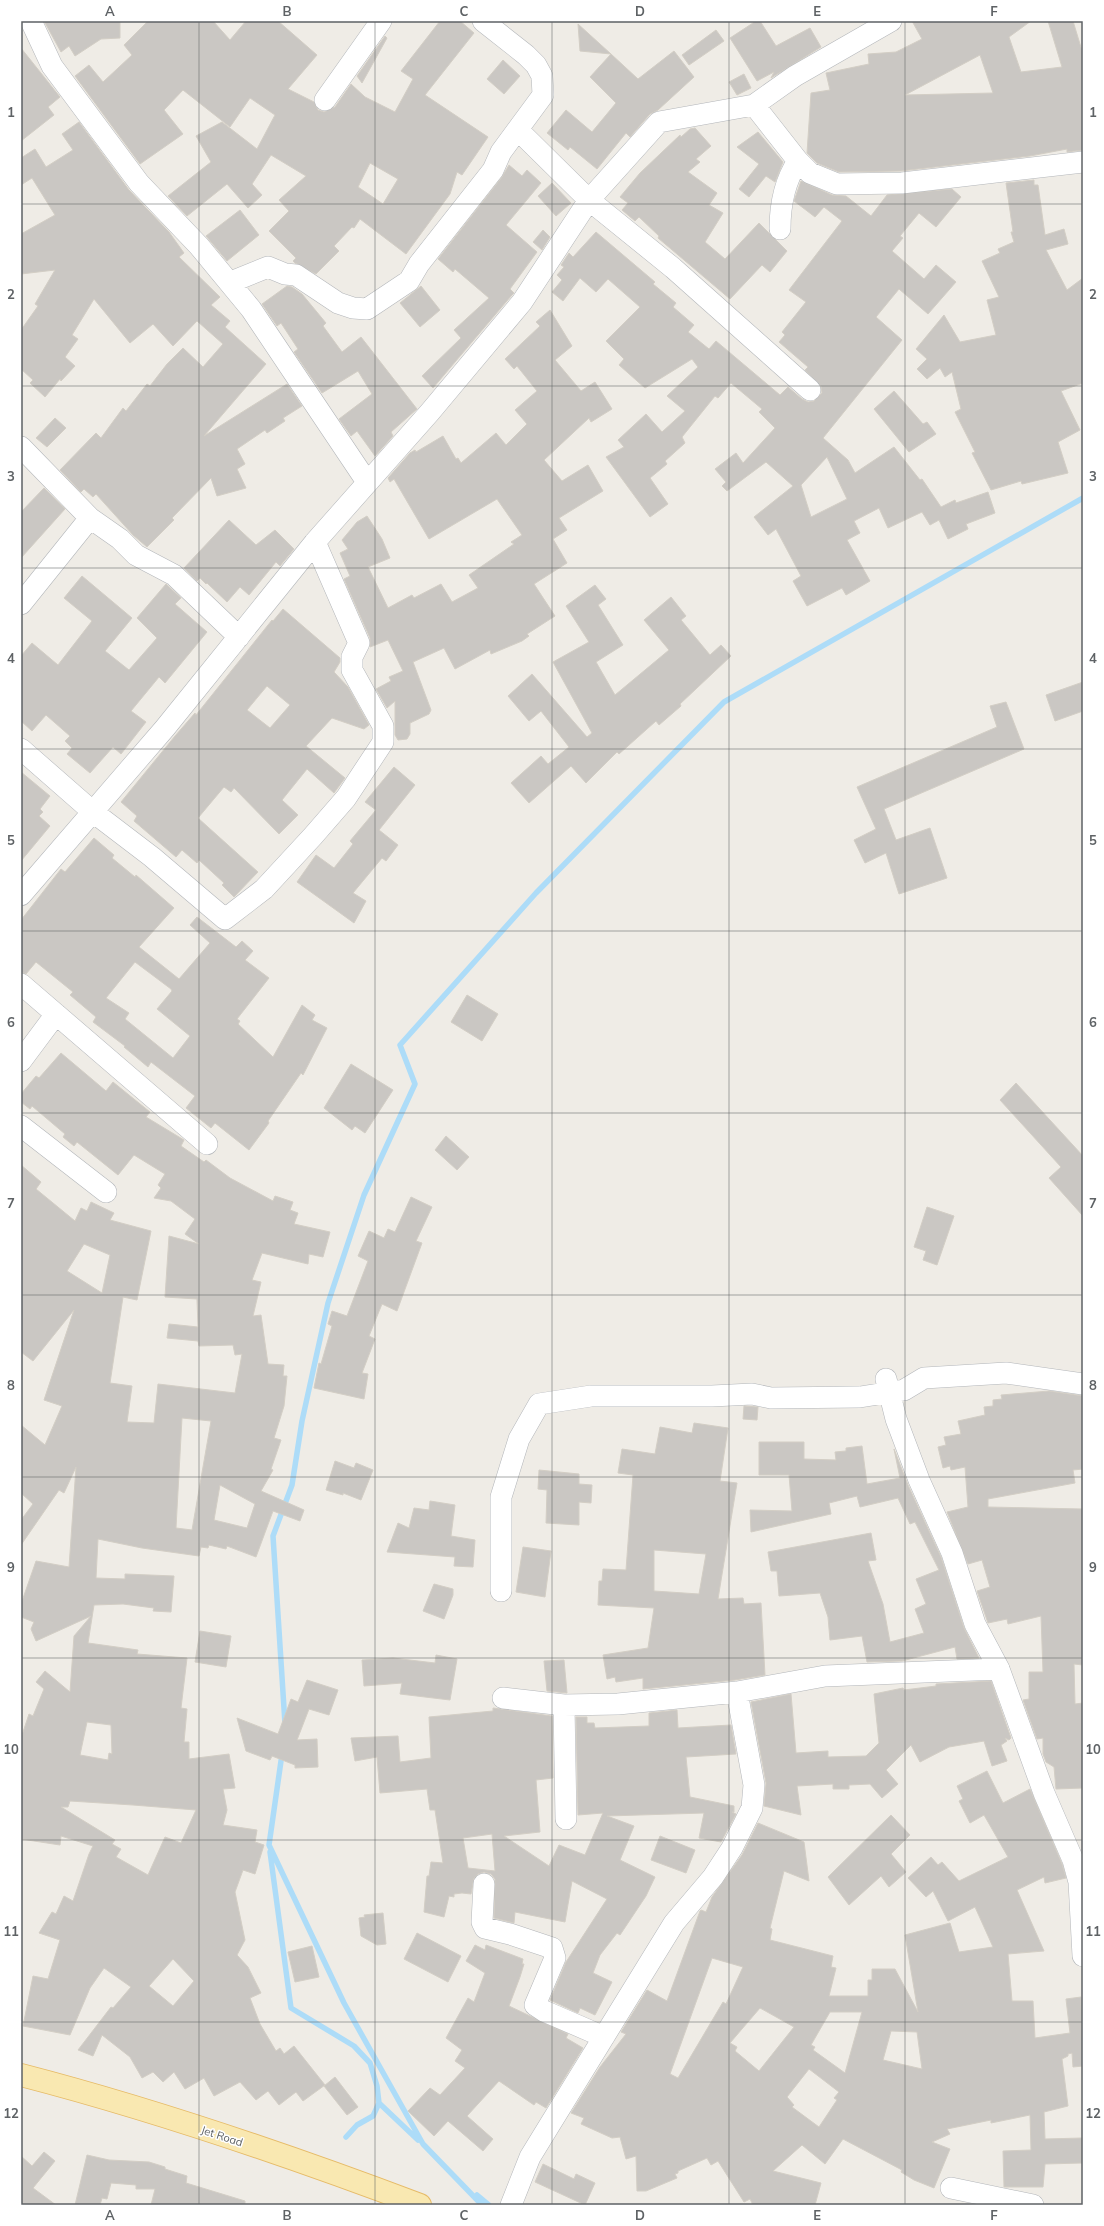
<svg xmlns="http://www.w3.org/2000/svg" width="1104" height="2226" font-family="Mulish,sans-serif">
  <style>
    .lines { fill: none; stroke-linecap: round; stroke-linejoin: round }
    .stream { stroke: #addcf8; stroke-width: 5.5 }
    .building { fill: #cac7c3; stroke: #d3cec5; fill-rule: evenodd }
    .minor-casing { stroke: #b3b6ba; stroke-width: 22 }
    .major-casing { stroke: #e6bb68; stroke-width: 24 }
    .minor { stroke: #fff; stroke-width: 21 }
    .major { stroke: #f9e8b1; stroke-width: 22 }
    .grid { fill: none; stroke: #5e6265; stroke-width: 1; stroke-opacity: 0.55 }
    .labels { text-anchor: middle; stroke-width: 3; stroke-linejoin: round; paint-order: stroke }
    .street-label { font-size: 11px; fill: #5e6265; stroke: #fff }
    .neatline { fill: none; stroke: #5e6265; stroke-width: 1.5 }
    .grid-label { font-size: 13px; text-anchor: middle; font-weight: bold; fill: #5e6265 }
  </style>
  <rect width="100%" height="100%" fill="#efece6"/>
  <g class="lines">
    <path class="stream" d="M285,1724L273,1536L292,1485L302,1421L328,1303L364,1195L415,1084L400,1045L536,893L724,702L1083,498
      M282,1754L269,1845L344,2003L423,2144L482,2205
      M270,1852L291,2008L354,2046L370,2063L377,2086L379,2103L373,2116L357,2125L346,2137
      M379,2103L418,2140
      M477,2195L489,2205"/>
  </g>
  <path class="building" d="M44,21H120V38L101,39L75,56L69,46L61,52Z
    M148,21H213L230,40L246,21H278L317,55L288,89L314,102L318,110L324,112L335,107L351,84L365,97L395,112L413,79L401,71L440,21H460L474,33L425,95L488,137L462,175L457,172L450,194L406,254L360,219L354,228L352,227L334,246L339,251L316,274L295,263L293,261L296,258L269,231L289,211L279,200L306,176L271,155L252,184L262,195L248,208L227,184L187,216L168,196L211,162L196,136L222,122L257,149L275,115L250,98L230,127L183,90L164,110L183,134L140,164L75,76L89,65L103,82L132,55L124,45ZM370,163L398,179L383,204L358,187Z
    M756,21H760L776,46L810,28L821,47L771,78L774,72L757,81L730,38Z
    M912,21H1031L1009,37L1021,72L1062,67L1048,21H1073L1083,54V150L1067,152V149L1030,156L901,171L839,172L817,163L807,153L811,93L830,90L826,73L869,64L868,54L896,52L922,39ZM980,55L993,93L905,95Z
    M578,24L611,54L580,51Z
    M716,30L724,41L689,65L682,55Z
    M385,36L387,38L362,83L357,76Z
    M21,48L60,97L48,107L54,115L21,141Z
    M674,51L694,77L658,110L650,114L630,137L626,133L597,169L570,147L568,150L547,133L566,110L592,132L616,103L590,77L611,54L638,79Z
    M503,60L520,76L504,94L487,79Z
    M744,74L751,88L737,95L729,82Z
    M79,122L129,190L169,232L184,253L179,257L220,297L211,305L230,321L225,327L266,364L204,436L287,384L302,406L283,418L285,421L267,433L265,430L237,449L245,464L237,469L246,488L217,496L211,478L172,518L174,520L147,547L133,535L96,494L93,497L84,489L81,492L60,470L96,433L101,438L123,408L126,411L147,384L150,386L167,364L183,348L203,367L223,344L197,321L173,346L153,324L130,343L94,299L72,335L78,339L65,357L75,366L61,381L60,379L45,397L30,383L33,380L21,369V330L38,306L35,304L55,270L21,274V234L55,215L32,178L21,185V158L35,149L46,167L73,150L62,134Z
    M695,128L711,146L696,159L700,162L688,172L717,193L709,205L723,213L705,242L725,259L759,223L787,251L770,272L762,265L730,299L658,238L659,236L639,217L635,221L622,210L628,203L620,197L640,173L680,135L681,137L690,129Z
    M758,132L783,162L775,182L766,176L749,197L739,189L759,164L737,147Z
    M509,165L522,176L527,170L541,183L506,225L537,252L510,289L514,293L512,295L433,388L422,376L461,338L454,330L489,298L455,269L453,272L438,259L502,177Z
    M1034,180V185H1038L1045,235L1064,229L1068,244L1046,250L1067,290L1083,278V383L1061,391L1080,430L1058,442L1068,473L1022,484L1021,481L991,490L972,453L975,452L955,412L961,409L952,372L945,377L940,368L927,379L917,369L927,359L916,349L944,315L960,342L996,335L987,300L999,297L982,261L1000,253L998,249L1014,242L1011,232H1013L1006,183Z
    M801,181L832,195L846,196L871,216L887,195L952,189L961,197L936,227L919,213L900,236L903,238L892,251L924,279L936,265L956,282L928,314L899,289L876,317L902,340L823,438L848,460L855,473L894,447L920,480L922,479L941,507L955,500L956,503L988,492L995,513L966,524L968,529L948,539L939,520L930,525L922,512L888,528L879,508L854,521L860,533L847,540L870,581L846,595L842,588L807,606L793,581L801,576L776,529L768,535L754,517L793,486L766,462L727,491L722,486L726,482L715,469L736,453L743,463L775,428L759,412L762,409L731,383L718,398L715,396L682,437L685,443L665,461L667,464L650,478L668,504L650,517L606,457L624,447L618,440L646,414L662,432L685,411L667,396L698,367L692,359L645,388L619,365L624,359L606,341L640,307L608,279L596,292L580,278L563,301L552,292L562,280L557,275L564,267L561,265L569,253L573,257L596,232L655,282L653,284L676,303L673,307L694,325L688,332L709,349L716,341L780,395L788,387L802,399L808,402L814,401L822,393L821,386L805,370L808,367L779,342L785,335L782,332L806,302L789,290L842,221L824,207L815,217L794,201ZM827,457L847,499L811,517L801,485Z
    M552,183L571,203L556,216L538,196Z
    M240,210L259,235L227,261L206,236Z
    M543,230L550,237L542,250L533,242Z
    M287,286L292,287L302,294L326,323L323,326L342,352L361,337L417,409L391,432L393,436L375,456L357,431L351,436L339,419L372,394L358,371L322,393L294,352L298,349L281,323L277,326L262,304Z
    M421,286L440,310L420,327L400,303Z
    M550,310L572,346L555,360L581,391L595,382L612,409L591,422L589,418L544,460L562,481L588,465L603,491L559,518L567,530L553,539L567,563L534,584L555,616L527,634L529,636L522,641L491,654L490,650L455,669L444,648L413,662L431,710L429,714L410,723V734L407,739L398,740L395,735V701L387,708L376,689L391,681L389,677L403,671L388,640L370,647V638L344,579L350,576L340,553L348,549L342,540L357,522L367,516L382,539L390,558L368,567L388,608L412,595L414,598L441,584L452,602L478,588L469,575L514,544L511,542L522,535L497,499L429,539L394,479L390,482L388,478L410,453L415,450L416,452L443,436L456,459L458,458L461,463L496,433L506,445L527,424L515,410L537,391L517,366L514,369L505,359L540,326L536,322Z
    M894,391L923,424L927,422L936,434L909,452L874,409Z
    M55,418L66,428L47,447L36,438Z
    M44,488L65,509L21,558V512Z
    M229,520L256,545L275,530L294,549L280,566L276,562L249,595L240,587L227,602L207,583L206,584L200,578L197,581L184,568Z
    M82,576L132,618L105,651L129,670L157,638L137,618L166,584L181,598L175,604L207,632L165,683L159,677L131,711L146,722L121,754L113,747L90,773L67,754L72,748L65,741L70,736L46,715L32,731L21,721V656L32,643L58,665L92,621L64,598Z
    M595,585L606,599L598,605L623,645L596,662L615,695L669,650L644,620L671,597L686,616L681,620L710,655L721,645L731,656L680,704L681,706L659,725L656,721L619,754L617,752L586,783L571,766L529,803L511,783L541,756L548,764L569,747L541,711L529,721L508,696L532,674L587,737L592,733L553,662L589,642L566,606Z
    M283,609L340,658V662L334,672L348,687L369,725L364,729L332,718L306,746L345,778L334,793L307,769L282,800L298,815L279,834L234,788L231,792L224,787L198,818L258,872L234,897L222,885L224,883L199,860L197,863L182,850L176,857L134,821L137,816L121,802L175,736L195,713L196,715L272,620L273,621ZM267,686L290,705L270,728L247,710Z
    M1083,682V711L1055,721L1046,695Z
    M1006,702L1024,749L884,809L896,840L930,828L947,878L899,894L886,853L865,863L854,840L876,829L857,787L997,727L990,706Z
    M394,767L415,785L379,830L398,845L386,861L382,858L353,893L366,901L354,923L297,882L316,855L334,868L353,844L350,841L376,810L365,802Z
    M21,772L50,796L40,809L43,812L39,816L50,826L21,861Z
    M94,838L114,855L112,858L135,877L136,875L174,908L139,947L179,979L210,943L190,925L197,917L236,947L242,941L253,951L245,960L269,978L237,1019L240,1021L238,1024L273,1057L302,1005L315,1015L312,1020L327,1028L303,1075L301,1073L268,1121L269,1123L249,1150L215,1123L211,1128L186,1108L195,1096L151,1062L148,1067L124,1047L125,1046L93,1022L96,1017L70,995L73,992L36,962L26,974L21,972V920L61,869L65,872ZM135,962L171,989L172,991L157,1009L190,1036L173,1058L125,1019L129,1013L106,998Z
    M467,995L498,1014L482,1041L451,1022Z
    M61,1053L106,1091L113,1082L150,1112L146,1117L184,1140L181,1146L204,1162L206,1160L230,1178L273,1201L275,1196L293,1202L290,1210L298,1213L294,1224L330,1232L323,1257L309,1254L308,1264L262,1253L252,1280L261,1282L253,1316L261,1315L268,1364L284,1365L283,1376H287L284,1406L274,1438L281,1440L271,1469L273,1470L261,1491L304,1510L300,1521L273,1511L256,1557L227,1546L226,1549L209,1545L208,1548L201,1547L199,1556L142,1548L98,1539L96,1578L125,1579V1574L174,1576L171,1612L153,1611L154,1608L123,1604L94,1605L88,1643L138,1650L137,1654L187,1658L181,1708L187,1709L184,1742H189V1759L229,1754L235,1788L223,1789L227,1810L223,1825L257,1830L255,1842L264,1845L255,1874L243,1870L235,1892L245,1940L237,1955L248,1967L261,1993L250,1998L260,2024L276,2051L280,2048L284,2054L294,2046L325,2085L303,2101L296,2092L279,2105L268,2091L256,2100L240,2082L214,2096L204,2078L185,2089L174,2072L163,2082L153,2072L142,2078L130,2057L102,2035L93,2056L78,2050L111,2007L113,2008L131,1987L104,1968L90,1988L70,2035L23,2026L33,1976L48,1979L60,1940L39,1933L52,1912L56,1914L64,1896L73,1901L89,1854L93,1846L61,1836L60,1845L21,1839V1738L29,1714L33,1716L44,1689L36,1682L45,1671L70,1692L74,1636L91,1616L36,1641L31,1629L34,1622L21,1617V1604L36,1561L69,1567L76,1467L64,1493L59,1490L21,1545V1520L33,1504L21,1493V1425L45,1445L62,1406L44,1400L74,1310L33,1361L21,1352V1165L41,1182L36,1189L75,1221L81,1208L87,1211L91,1202L114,1213L110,1220L151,1231L137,1300L123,1297L110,1383L132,1386L127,1422L154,1423L158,1384L235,1393L242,1354L235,1355L233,1345L199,1346L198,1341L167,1338L169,1324L198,1327L197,1299L165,1297L169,1236L199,1244L185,1234L195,1219L171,1201L154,1198L161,1188L158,1185L165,1174L134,1155L118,1175L77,1142L74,1146L63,1137L65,1134L32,1106L30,1109L21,1102V1094L36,1076L39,1078ZM84,1244L110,1255L102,1293L67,1271ZM182,1418L211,1421L192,1530L176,1528ZM220,1485L255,1504L247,1528L214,1520ZM87,1722L111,1725L112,1754L109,1753L108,1760L80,1755ZM70,1801L133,1805L196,1810L181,1843L165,1837L148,1875L116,1857L121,1849L112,1844L115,1840L61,1807H68ZM173,1959L194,1981L173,2006L149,1986Z
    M351,1064L393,1090L365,1133L355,1126L352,1130L324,1108Z
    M1016,1083L1083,1156V1216L1049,1178L1061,1167L1000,1100Z
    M446,1136L469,1157L457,1170L435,1150Z
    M411,1197L432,1207L416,1241L422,1243L397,1311L382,1304L369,1336L375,1339L362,1373L368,1374L364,1399L314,1388L319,1363L321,1364L332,1326L328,1324L332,1311L347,1316L368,1261L358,1256L369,1231L384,1238L388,1229L395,1232Z
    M927,1207L954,1216L937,1265L923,1260L926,1251L914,1247Z
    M1049,1391L1083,1396V1469L1073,1470L1075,1483L988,1499V1507L1083,1509V1665L1074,1664L1075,1704L1083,1703V1788L1056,1789L1054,1767L1046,1762L1043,1754V1738L1037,1739L1023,1700L1029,1699V1672H1043L1041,1616L1008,1624L1007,1619L988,1623L977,1591L990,1587L982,1560L968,1564L947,1512L968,1507L965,1467L951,1470L950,1466L943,1468L938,1447L946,1445L944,1437L961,1434L958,1421L985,1415L984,1407L993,1406V1400L1002,1399L1001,1395Z
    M744,1406L758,1407L757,1420L743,1419Z
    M694,1423L728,1428L720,1481L737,1483L718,1599L743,1598L744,1604L761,1603L765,1675L735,1680L643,1689V1678L616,1682L615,1677L607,1679L603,1655L648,1648L654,1608L598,1605L599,1581H602L603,1569L626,1570L633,1475L618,1473L622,1449L655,1454L660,1427L692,1433ZM654,1550L706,1554L699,1594L654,1591Z
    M759,1442H804V1459L836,1460L835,1452L846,1451V1448L862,1446L867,1484L900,1478L894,1449L908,1485L941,1557L964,1628L979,1658L957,1659L955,1647L902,1661L867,1662L862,1636L830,1640L828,1617L820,1593L779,1596L777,1571H771L768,1552L871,1533L876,1560L868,1561L883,1604L890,1642L924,1633L915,1609L926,1604L916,1579L939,1570L915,1522L910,1524L898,1498L860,1507L857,1496L829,1503L831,1514L751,1532L750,1510L792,1511L789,1475H759Z
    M335,1461L354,1468L356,1463L373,1470L361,1500L343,1493V1495L326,1490Z
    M539,1470L579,1474V1484L592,1485L591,1503L579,1502V1525L546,1523L547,1490L538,1489Z
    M430,1501L455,1505L451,1536L475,1540L473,1567L454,1566L455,1557L387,1552L398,1523L409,1528L414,1508L429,1510Z
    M523,1547L551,1551L545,1597L516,1592Z
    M434,1584L453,1589V1595L444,1619L423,1611Z
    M200,1631L231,1636L226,1667L195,1662Z
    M436,1655L457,1659L450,1700L400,1694L402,1683L364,1686L362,1660L393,1658L435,1663Z
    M564,1660L567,1693L547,1691L544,1661Z
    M307,1680L338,1690L329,1715L309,1709L297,1740L317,1739L318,1767L295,1768V1765L272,1756L270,1760L246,1751L237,1718L278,1734L291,1699L298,1702Z
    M991,1681L1011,1738L1009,1740L1005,1738L1007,1741L1001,1745L1007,1761L992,1766L984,1741L949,1747L920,1762L911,1745L886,1770L898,1784L882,1798L870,1784L849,1785V1789H833V1784L797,1786L801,1815L764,1806L766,1783L751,1702L791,1694L796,1753L828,1751V1757L866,1756L879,1743L874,1694L903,1688L904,1690L936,1686V1684Z
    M493,1708L552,1716L553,1778L536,1780L540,1832L504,1836L549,1866L559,1845L585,1855L603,1813L578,1815L576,1717H587V1723H594L595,1728L649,1726V1713L677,1710L678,1728L731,1725L736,1754L686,1757L690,1797L734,1806V1812H732L736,1814L721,1842L699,1838L704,1813L607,1816L634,1826L620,1860L655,1877L646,1896L620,1935L617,1933L600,1955L593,1973L612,1982L595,2015L580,2008L578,2013L550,2000L566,1962L607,1899L572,1881L565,1922L515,1912L514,1923L494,1918L495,1879L491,1874L484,1872L478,1874L474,1878L471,1894L462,1893L454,1894V1897L449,1896L444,1917L424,1912L427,1876H429L431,1862L443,1863L435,1810H430L427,1789L380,1793L377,1757L355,1761L351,1738L398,1736L400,1762L431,1758L429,1717L493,1711ZM492,1834L495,1871L468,1868L463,1838Z
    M987,1771L1003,1803L1030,1789L1062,1864L1066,1878L1045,1883L1044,1877L1017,1890L1044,1951L1008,1954L1012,2001H1033L1035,2038L1070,2033L1066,1999L1081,1997L1083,2066L1073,2067L1072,2053L1068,2054V2056L1062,2059L1068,2106L1044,2112L1045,2139L1082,2138V2163L1045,2164L1043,2187H1004L1003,2151L1031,2150L1030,2115L991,2123V2120L947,2129L950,2134L932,2142L950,2149L934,2188L914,2180L901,2172L902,2170L843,2139L825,2164L802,2145L773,2171L821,2183L815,2205H753L750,2199L744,2202L718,2161L711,2165L707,2158L678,2171V2173L675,2174L677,2178L646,2191H637L636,2156L626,2159L620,2137L612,2138L581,2124L584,2118L571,2113L600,2067L626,2034L621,2032L647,1990L667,2001L700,1911L701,1910L706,1912L712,1897L742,1855L758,1823L804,1842L809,1881L784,1871L770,1928L772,1929L770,1940L833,1956L831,1967L836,1968L829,1996H868V1980H872V1969H895L918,2012L905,1935L950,1923L959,1952L993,1947L975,1907L948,1921L933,1891L926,1897L908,1878L931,1857L938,1865L942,1862L959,1881L1008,1857L984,1815L970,1823L959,1801L963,1799L957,1786ZM712,1958L743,1967L726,2004L723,2002L678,2078L670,2074ZM760,2008L794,2027L759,2071L735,2051L737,2047L730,2043ZM830,2012H862L845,2073L813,2050L815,2047L811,2045ZM891,2031L917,2032L922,2069L883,2060ZM809,2069L839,2092L834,2098L837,2100L819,2127L792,2107L794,2105L787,2097Z
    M891,1815L910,1835L891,1854L906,1872L889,1887L881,1876L849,1905L828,1877Z
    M660,1836L695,1850L686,1873L651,1860Z
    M383,1913L386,1944L377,1945L361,1936L359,1918L365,1917L364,1915Z
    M417,1933L461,1956L448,1982L404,1959Z
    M475,1945L485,1950L486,1945L523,1959L522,1964H524L520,1977L509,2006L568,2034L566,2038L583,2048L546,2108L536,2102L534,2105L499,2081L467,2116L493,2139L483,2151L448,2121L434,2136L408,2111L430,2088L440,2095L465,2068L455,2061L462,2050L446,2038L468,1998L474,2002L485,1973L466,1961Z
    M312,1946L319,1977L295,1982L288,1952Z
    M335,2077L358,2107L347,2115L324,2086Z
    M44,2152L55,2161L33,2188L56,2205H21V2156L32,2166Z
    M87,2155L109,2160L149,2162L165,2167V2169L187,2176L186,2183L245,2201V2205H151L155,2189H136V2185L111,2183L107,2199L102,2198L100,2205H75Z
    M543,2164L574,2179L576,2174L595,2183L585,2205L535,2182Z"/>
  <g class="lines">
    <g class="minor-casing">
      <path id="minor" d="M31,21L52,66L139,183L199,246L251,309L367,482
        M325,100L381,21
        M754,105L798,161L810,173L837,184L902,183L1083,162
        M518,130L589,200L673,268L810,390
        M780,229C780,204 784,182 798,161
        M231,282L268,267L285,274L296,275L338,303L353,308L367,309L409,281L419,264L493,170L501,152L543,95L542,76L536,65L526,55L483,21
        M21,447L90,518L120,539L136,555L174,575L239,637
        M21,604L90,518
        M21,749L93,812L152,857L225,919L264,889L313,836L346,798L383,742V726L352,670V657L359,643L315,542
        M21,895L165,728L315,542L430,412L522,302L589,200L659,122L754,105L795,76L891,21
        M21,984L207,1144
        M21,1061L56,1014
        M21,1126L106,1192
        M886,1379L896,1419L919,1480L952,1553L975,1624L999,1669L1044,1793L1073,1860L1079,1882L1083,1956
        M501,1591V1497L519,1439L539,1404L591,1396H712L752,1394L771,1398L860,1397L904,1390L924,1378L1006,1373L1083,1384
        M503,1698L564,1705L618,1704L737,1692L825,1676L999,1669
        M564,1705L566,1819
        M484,1884L482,1922L485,1928L510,1934L552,1948L555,1958L535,2005L544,2011L604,2037
        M951,2188L1033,2205
        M511,2205L530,2157L549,2126L674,1923L713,1877L732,1848L752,1808L754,1785L737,1692"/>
    </g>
    <g class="major-casing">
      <path id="major" d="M21,2075C156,2110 290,2156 420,2205"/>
    </g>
    <use href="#minor" class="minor"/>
    <use href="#major" class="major"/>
  </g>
  <path class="grid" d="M199,21V2205M375,21V2205M552,21V2205M729,21V2205M905,21V2205M21,204H1083M21,386H1083M21,568H1083M21,749H1083M21,931H1083M21,1113H1083M21,1295H1083M21,1477H1083M21,1658H1083M21,1840H1083M21,2022H1083"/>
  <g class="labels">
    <g class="street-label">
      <text transform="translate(222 2136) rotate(18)" y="4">Jet Road</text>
    </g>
  </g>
  <rect width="1104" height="2226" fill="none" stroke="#ffffff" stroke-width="44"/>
  <rect x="22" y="22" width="1060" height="2182" class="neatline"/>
  <g class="grid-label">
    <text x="110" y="16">A</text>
    <text x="287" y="16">B</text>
    <text x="464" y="16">C</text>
    <text x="640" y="16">D</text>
    <text x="817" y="16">E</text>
    <text x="994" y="16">F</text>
    <text x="11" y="117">1</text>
    <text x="1093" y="117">1</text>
    <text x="11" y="299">2</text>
    <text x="1093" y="299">2</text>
    <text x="11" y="481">3</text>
    <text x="1093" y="481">3</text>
    <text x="11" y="663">4</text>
    <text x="1093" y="663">4</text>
    <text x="11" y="845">5</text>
    <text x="1093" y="845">5</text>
    <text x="11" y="1027">6</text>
    <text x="1093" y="1027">6</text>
    <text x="11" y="1208">7</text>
    <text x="1093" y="1208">7</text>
    <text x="11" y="1390">8</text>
    <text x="1093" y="1390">8</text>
    <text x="11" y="1572">9</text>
    <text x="1093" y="1572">9</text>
    <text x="11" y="1754">10</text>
    <text x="1093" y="1754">10</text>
    <text x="11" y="1936">11</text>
    <text x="1093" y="1936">11</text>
    <text x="11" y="2118">12</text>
    <text x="1093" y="2118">12</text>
    <text x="110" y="2220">A</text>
    <text x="287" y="2220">B</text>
    <text x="464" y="2220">C</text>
    <text x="640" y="2220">D</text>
    <text x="817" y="2220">E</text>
    <text x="994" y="2220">F</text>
  </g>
</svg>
